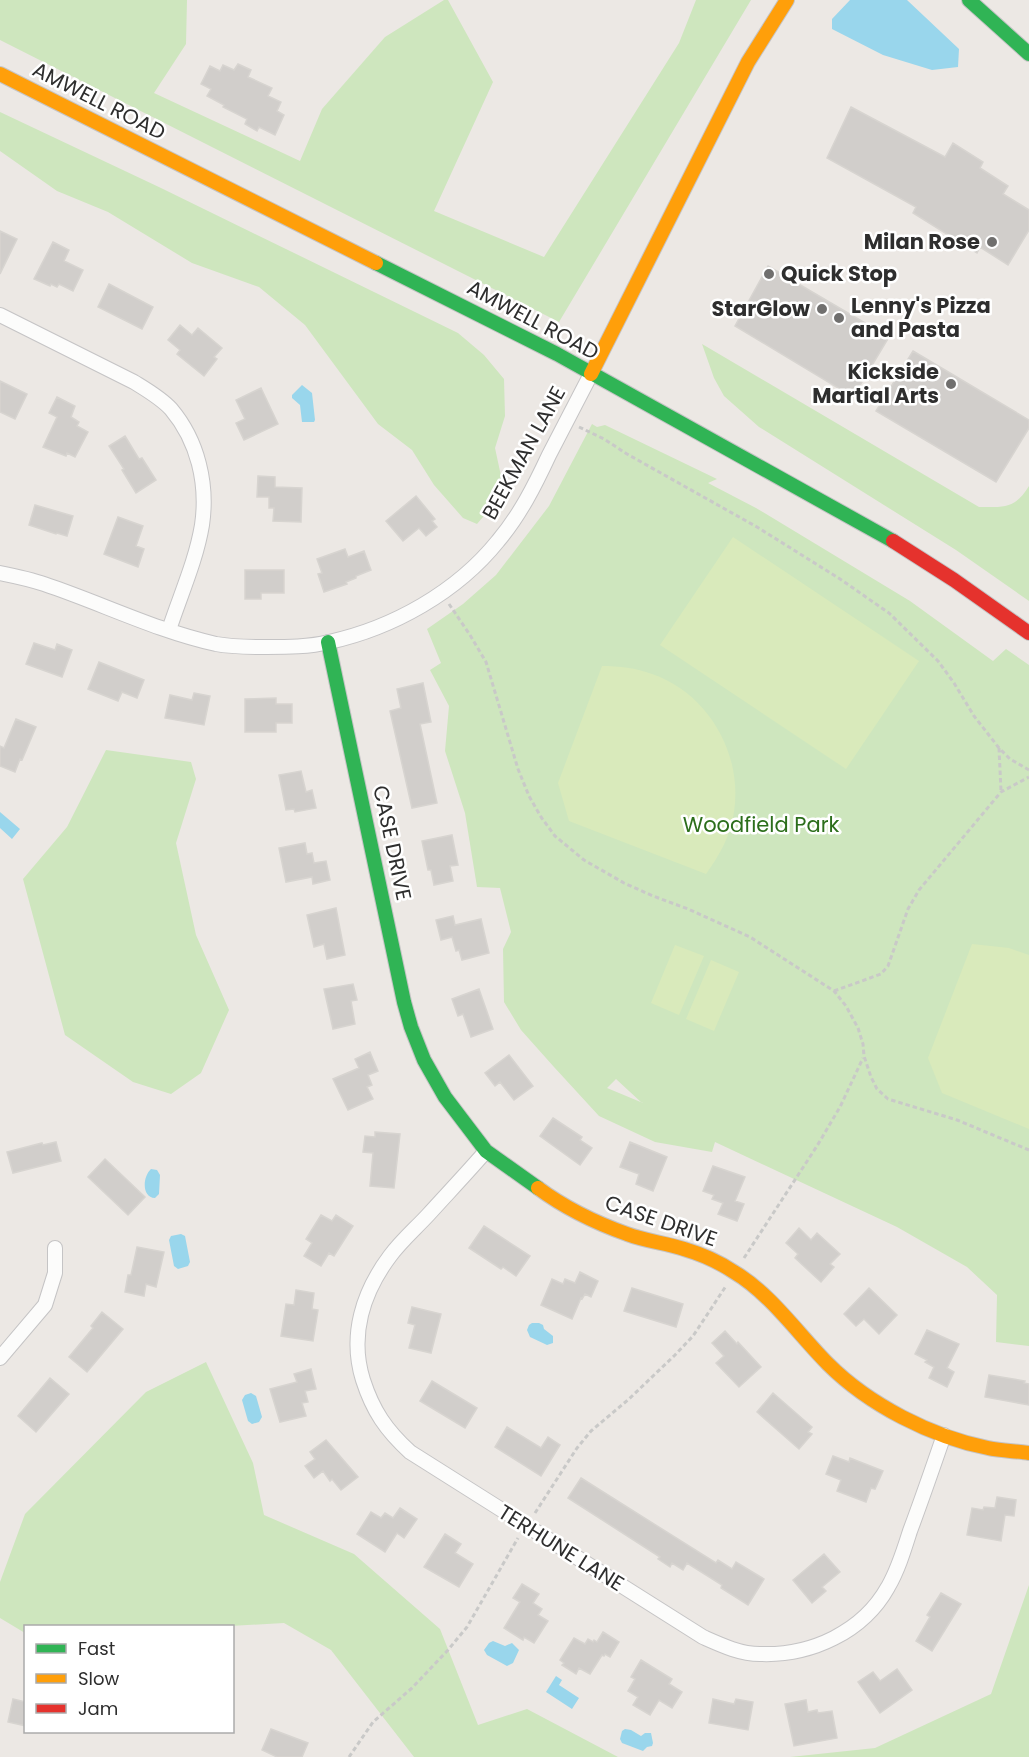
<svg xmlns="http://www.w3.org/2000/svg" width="1029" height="1757" font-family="Poppins,sans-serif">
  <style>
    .green { fill: #cee6be; fill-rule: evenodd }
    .pitch { fill: #d9eabb }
    .water { fill: #99d6ec }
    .building { fill: #d1cecb; stroke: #d7d4d0; stroke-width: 1.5 }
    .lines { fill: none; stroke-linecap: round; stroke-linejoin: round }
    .street-casing { stroke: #c5c4c5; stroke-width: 16 }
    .fast-casing { stroke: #c5c4c5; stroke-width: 16 }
    .slow-casing { stroke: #c5c4c5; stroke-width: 16 }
    .jam-casing { stroke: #c5c4c5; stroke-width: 16 }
    .path { stroke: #c9c9c8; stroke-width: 3; stroke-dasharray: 4.5 3; stroke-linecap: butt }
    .street { stroke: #fcfcfb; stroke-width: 14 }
    .fast { stroke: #30b455; stroke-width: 14 }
    .slow { stroke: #ff9f0a; stroke-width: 14 }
    .jam { stroke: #e5322d; stroke-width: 14 }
    .poi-dot { fill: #706f6e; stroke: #fff; stroke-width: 2 }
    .labels { text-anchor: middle; stroke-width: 5; stroke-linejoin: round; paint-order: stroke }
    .street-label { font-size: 21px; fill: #2e2e2e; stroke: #fff }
    .poi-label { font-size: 21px; font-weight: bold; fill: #2e2e2e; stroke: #fff; text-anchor: end }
    .park-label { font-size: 21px; fill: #2c6e1b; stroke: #fff }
  </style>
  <rect width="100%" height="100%" fill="#ece8e4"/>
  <path class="green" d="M0,0H187L186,44L154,93L300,161L322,109L385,37L444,0H448L493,82L434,211L544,257L679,43L696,0H751L559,322L0,40Z
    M0,112L161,188L458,333L484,355L504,379L505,416L495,448L501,476L496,502L477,524L463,518L434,485L412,450L378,424L305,325L259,287L192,263L108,212L57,191L0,151Z
    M702,344L979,507C1004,507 1015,509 1029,486V601L956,550L759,427L724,396L714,378Z
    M592,424L597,427L605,425L717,479L708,483L756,508L910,601L993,661L1006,649L1029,665V1346L996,1342L997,1295L967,1267L897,1227L715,1142L712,1152L655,1142L599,1116L554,1067L521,1030L504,1002L503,949L511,932L500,888L477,887L465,813L445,751L449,706L430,670L441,663L427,629L463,604L496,575L549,506ZM616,1079L642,1103H643L607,1088Z
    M106,750L191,762L196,779L176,843L196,935L229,1010L201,1073L171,1094L133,1082L65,1035L23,879L67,827Z
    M206,1362L253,1463L264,1515L354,1554L440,1629L478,1725L527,1709L618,1757H414L331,1650L284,1623L230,1626H26L25,1633L0,1618V1582L25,1514L146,1392Z
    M1029,1585V1757H790L875,1748L991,1694Z"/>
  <path class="pitch" d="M733,537L919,661L846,769L660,645Z
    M602,666C619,666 636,668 652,674C708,693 743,754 734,812C731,835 719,856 706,874L569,821L558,783Z
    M972,944L1009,948L1029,955V1129L942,1093L928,1058Z
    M675,945L704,956L679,1015L651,1003Z
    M711,960L739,972L714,1031L686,1019Z"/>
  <path class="water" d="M850,0H907L959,49L958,67L932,70L883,55L832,29V19Z
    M302,385L312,393L315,420L314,422H302L300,405L292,398V395Z
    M0,812L20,829L12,839L0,828Z
    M151,1169L157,1170L160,1175L159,1194L155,1198C141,1197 143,1176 151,1169Z
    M181,1234L185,1236L190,1262L188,1266L178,1269L174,1266L169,1240L171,1236Z
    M532,1323H539L543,1325L544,1329L553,1336V1343L547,1345L530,1337L527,1330L529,1325Z
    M251,1393L256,1396L262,1417L259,1422L252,1424L248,1421L242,1400L245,1395Z
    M493,1641L505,1646L512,1643L519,1650L513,1663L507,1666L487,1655L484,1650L489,1643Z
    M556,1676L562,1680L559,1685L579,1698L572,1709L546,1692Z
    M625,1729L631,1730L641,1736L645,1733H651L653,1743L652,1746L647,1747L643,1751L622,1743L620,1739L622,1731Z"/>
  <path class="building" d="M238,64L251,70L248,77L272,88L268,96L281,102L277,111L284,115L275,135L259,127L257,131L245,124L247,119L223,107L224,105L207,96L211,89L201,84L210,66L220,71L223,65L234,70Z
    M851,107L945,157L953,143L983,162L980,168L1008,186L1003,194L1029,210V230L1008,265L980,247L977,253L913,213L916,207L827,158Z
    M0,231L17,239L0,274Z
    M53,242L69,250L64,261L83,270L73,291L59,284L57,287L51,284L50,286L34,279Z
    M768,266L889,337L853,397L735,326Z
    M109,284L153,307L142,329L98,307Z
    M180,325L192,335L198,328L222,348L214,357L217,359L204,376L177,354L180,350L168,340Z
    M913,351L1029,420V428L996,482L876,411Z
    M0,381L27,394L15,419L0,412Z
    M261,388L278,424L244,440L236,423L245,419L236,400Z
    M57,397L75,406L71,417L79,422L77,426L88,432L75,457L67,453L66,456L43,447L57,417L49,413Z
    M125,436L139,459L142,458L156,480L136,493L122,470L124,469L109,446Z
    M258,476L275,477V487L302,488L301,522L273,521L274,508H269V497H257Z
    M416,496L435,519L432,521L437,527L426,536L419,528L403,541L386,521Z
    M35,505L73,516L67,536L57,533L56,534L29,525Z
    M118,517L143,526L136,546L144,549L138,567L104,554Z
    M345,549L348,557L364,551L371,570L356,576V578L346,582L347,584L324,592L318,574L322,573L317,559Z
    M245,570H284V593H261V599H245Z
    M34,643L55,650L57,644L72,650L62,677L26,664Z
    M99,662L144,680L137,698L122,692L118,701L88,689Z
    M423,683L431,722L420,724L437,803L412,808L390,711L401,708L397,689Z
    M194,693L210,696L204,725L165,718L170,695L192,700Z
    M276,698V704H292V723H276V732H245V699Z
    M16,719L36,727L22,760L20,759L15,772L0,766V746L4,748Z
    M301,771L306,792L312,790L316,808L295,812L294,809L286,810L279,775Z
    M452,835L458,865L450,866L453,881L434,885L431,870H428L422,841Z
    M305,843L307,854L312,853L314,863L326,861L330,880L313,884L312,877L286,882L279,848Z
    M336,908L345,955L327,959L324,944L314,947L307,915Z
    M453,916L455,925L481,919L489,953L462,960L459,950L456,951L452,937L441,940L436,920Z
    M353,984L357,1000L351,1001L355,1024L333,1029L324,989Z
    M479,989L493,1029L471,1037L463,1014L458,1016L452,999Z
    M370,1052L378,1071L368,1075L372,1085L367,1087L373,1099L348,1110L333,1079L359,1068L355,1059Z
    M509,1055L533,1086L514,1100L500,1082L495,1086L485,1073Z
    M553,1118L582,1137L580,1140L592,1148L580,1165L540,1136Z
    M375,1132L400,1134L394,1188L370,1186L373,1153L363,1152L365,1136L375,1137Z
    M56,1142L61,1161L13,1173L7,1152L42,1143L43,1145Z
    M630,1142L667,1157L653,1191L636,1184L639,1174L620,1167Z
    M105,1159L145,1197L128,1215L88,1177Z
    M713,1166L745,1177L735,1201L744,1204L737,1221L718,1214L723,1203L712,1199L714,1195L703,1191Z
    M321,1215L332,1221L336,1215L353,1226L334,1256L329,1253L321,1266L304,1256L312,1243L306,1239Z
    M484,1226L530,1256L516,1276L503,1267L501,1269L469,1248Z
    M799,1228L811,1240L817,1233L840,1254L830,1264L834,1267L821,1282L795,1258L798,1254L786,1243Z
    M137,1247L164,1252L156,1287L146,1284L144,1296L125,1292L128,1275H131Z
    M580,1272L598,1281L591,1297L585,1294L582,1299L581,1298L572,1319L541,1305L552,1279L563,1284L565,1279L575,1283Z
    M632,1288L683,1304L676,1327L624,1311Z
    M869,1288L897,1315L879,1334L864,1319L856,1326L844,1314Z
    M296,1290L314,1293L312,1309L318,1310L313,1341L281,1336L286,1304L294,1305Z
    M412,1307L441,1314L431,1353L409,1348L415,1325L408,1323Z
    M102,1312L123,1329L87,1372L69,1357L93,1328L91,1326Z
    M927,1330L959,1344L947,1368L954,1372L947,1387L929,1378L934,1367L925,1362L927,1360L915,1354Z
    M725,1331L737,1344L738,1342L761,1367L739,1387L716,1363L724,1356L712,1343Z
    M311,1369L316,1389L305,1391L308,1402L302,1403L306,1416L280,1422L270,1389L297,1382L294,1374Z
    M989,1375L1025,1381L1024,1383L1029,1384V1405L985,1397Z
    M50,1378L69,1394L36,1432L18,1416Z
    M432,1381L477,1408L465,1428L420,1401Z
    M773,1393L812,1427L808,1432L812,1434L799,1449L757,1412Z
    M507,1427L541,1448L548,1437L560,1445L541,1476L495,1447Z
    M326,1440L358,1477L341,1490L332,1479L330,1481L323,1471L314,1478L305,1466L315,1459L310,1452Z
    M833,1456L849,1462L850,1458L883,1471L875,1489L871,1488L866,1502L837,1491L841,1480L826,1474Z
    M581,1478L716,1563L718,1560L732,1569L736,1562L764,1579L748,1605L721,1588L722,1585L687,1563L683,1570L672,1563L670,1567L658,1559L660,1557L568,1498Z
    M997,1497L1016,1500L1014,1516L1005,1515L1001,1541L967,1535L972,1508L983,1510L984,1507L995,1508Z
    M400,1508L417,1519L404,1538L397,1533L385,1552L357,1534L371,1512L381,1518L385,1513L393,1518Z
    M445,1534L461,1544L455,1553L473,1564L459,1587L424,1567Z
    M824,1554L840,1572L822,1587L826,1591L812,1603L793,1580Z
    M522,1584L539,1594L533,1603L542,1609L538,1615L548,1621L534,1643L524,1637L523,1640L504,1628L520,1602L513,1598Z
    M941,1593L961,1604L932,1651L916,1641L930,1617L927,1615Z
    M603,1632L619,1642L610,1657L605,1654L604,1656L602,1655L590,1674L579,1668L576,1674L562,1665L564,1663L560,1660L574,1638L585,1644L588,1639L593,1642L594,1640L597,1642Z
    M641,1660L672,1679L669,1684L682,1692L672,1708L659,1700L650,1715L633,1705L638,1697L628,1691L635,1679L631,1677Z
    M897,1669L912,1690L880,1713L858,1682L873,1672L880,1681Z
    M13,1699L26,1702V1726L8,1722Z
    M713,1699L734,1704L736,1699L753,1702L748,1730L709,1723Z
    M806,1700L808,1712L817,1710L818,1713L832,1711L837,1738L794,1746L785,1704Z
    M271,1729L308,1743L302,1757H277L262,1750Z"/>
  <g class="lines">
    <g class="street-casing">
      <path id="street" d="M0,315L134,382C147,390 161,398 171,409C198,441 208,484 202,525C196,561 180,596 169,630
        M0,573C15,576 30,579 44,584C101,603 157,631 216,644C232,647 250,647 266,647C287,647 309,647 329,642C393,628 457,592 498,541C520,515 535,485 549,455C563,428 577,401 591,374
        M486,1151C467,1173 447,1194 428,1215C415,1229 401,1241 390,1256C363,1292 349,1335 363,1380C373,1411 386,1430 410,1452L703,1637C721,1645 740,1654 760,1654C811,1656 863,1632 888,1587C898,1570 904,1550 910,1531C922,1499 933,1467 944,1435
        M0,1358L45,1305L55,1273V1248"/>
    </g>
    <g class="fast-casing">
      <path id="fast" d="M969,0L1029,54
        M376,263L557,354L893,541
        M328,642L404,1002L411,1027L424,1060L445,1097L486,1151L538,1188"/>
    </g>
    <g class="slow-casing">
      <path id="slow" d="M0,74L376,263
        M591,374L748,62L787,0
        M538,1188C565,1208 596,1223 627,1234C645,1241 666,1243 684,1249C701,1254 719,1262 734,1272C770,1293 799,1335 828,1364C869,1405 932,1437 988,1448C1001,1451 1016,1451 1029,1453"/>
    </g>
    <g class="jam-casing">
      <path id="jam" d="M893,541L954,580L1029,633"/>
    </g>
    <path class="path" d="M579,427L604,439L627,454L757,527L840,579L889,613L938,661L954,683L974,716L999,748L1010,759L1029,770
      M449,604L470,635L486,662L518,769L529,796L541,817L555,836L584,860L624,883L653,896L688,909L750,937L834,991L846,1006L858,1028L863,1044L864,1056L871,1077L877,1089L888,1099L957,1120L1029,1150
      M999,748L1001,791
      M834,991L881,974L888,966L908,909L919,890L1001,792L1029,777
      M744,1258L817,1146L840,1107L863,1058
      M535,1513L577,1448L591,1431L629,1399L675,1355L693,1336L726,1286
      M349,1757L373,1722L412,1688L448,1650L467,1627L518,1538"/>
    <use href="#street" class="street"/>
    <use href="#fast" class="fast"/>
    <use href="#slow" class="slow"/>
    <use href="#jam" class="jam"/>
  </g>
  <g class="poi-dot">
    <circle cx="992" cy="242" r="6"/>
    <circle cx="769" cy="274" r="6"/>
    <circle cx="822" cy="309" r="6"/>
    <circle cx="839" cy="318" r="6"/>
    <circle cx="951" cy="384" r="6"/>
  </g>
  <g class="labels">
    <g class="street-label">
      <text transform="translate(99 101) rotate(27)" y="7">AMWELL ROAD</text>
      <text transform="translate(533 320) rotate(28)" y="7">AMWELL ROAD</text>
      <text transform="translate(524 453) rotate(-61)" y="7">BEEKMAN LANE</text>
      <text transform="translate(392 843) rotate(78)" y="7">CASE DRIVE</text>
      <text transform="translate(661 1221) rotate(19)" y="7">CASE DRIVE</text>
      <text transform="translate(561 1548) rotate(32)" y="7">TERHUNE LANE</text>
    </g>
    <g class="poi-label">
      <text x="980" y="249">Milan Rose</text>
      <text x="781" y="281" text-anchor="start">Quick Stop</text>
      <text x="851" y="313" text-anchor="start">Lenny's Pizza<tspan x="851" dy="24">and Pasta</tspan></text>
      <text x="810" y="316">StarGlow</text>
      <text x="939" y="379">Kickside<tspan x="939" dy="24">Martial Arts</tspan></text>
    </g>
    <g class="park-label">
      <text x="761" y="832">Woodfield Park</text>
    </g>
  </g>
  <rect x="24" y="1625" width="210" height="108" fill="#ffffff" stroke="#ababab" stroke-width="1.5"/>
  <rect x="36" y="1644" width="30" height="9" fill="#30b455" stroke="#ababab" stroke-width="1.5"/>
  <text x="78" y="1655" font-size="18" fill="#2e2e2e">Fast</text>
  <rect x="36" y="1674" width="30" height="9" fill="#ff9f0a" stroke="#ababab" stroke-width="1.5"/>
  <text x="78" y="1685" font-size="18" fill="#2e2e2e">Slow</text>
  <rect x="36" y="1704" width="30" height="9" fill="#e5322d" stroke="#ababab" stroke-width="1.5"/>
  <text x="78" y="1715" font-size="18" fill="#2e2e2e">Jam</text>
</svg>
